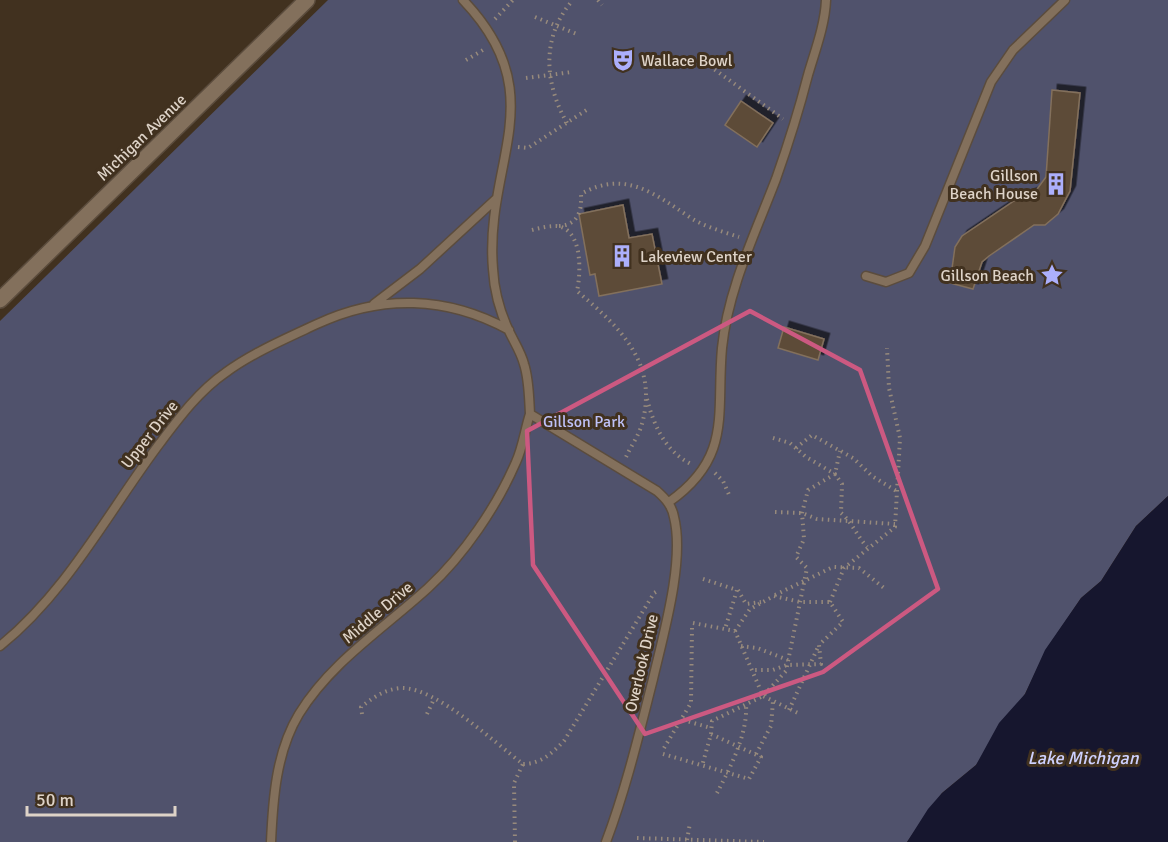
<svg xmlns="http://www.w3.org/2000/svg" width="1168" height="842" font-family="Signika,sans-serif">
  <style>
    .green { fill: #50526c }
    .water { fill: #16162e }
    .building { fill: #5d4b38; stroke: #83705c; stroke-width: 1.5; filter: url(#shadow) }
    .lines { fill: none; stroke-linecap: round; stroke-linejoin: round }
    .service-casing { stroke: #5b4c3d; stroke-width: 11 }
    .minor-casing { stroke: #5b4c3d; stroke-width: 18 }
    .path { stroke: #978a7c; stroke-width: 4; stroke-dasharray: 1.5 4.5; stroke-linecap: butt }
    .service { stroke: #83705c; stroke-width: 8 }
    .minor { stroke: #83705c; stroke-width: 15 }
    .marked { fill: none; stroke: #cc5981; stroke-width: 4.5; stroke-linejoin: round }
    .labels { text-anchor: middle; stroke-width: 6; stroke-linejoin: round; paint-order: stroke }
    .poi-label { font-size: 16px; fill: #ded3c8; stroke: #41311f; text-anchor: start }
    .street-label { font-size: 16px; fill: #ded3c8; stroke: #41311f }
    .park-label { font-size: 16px; fill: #bec1f8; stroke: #41311f }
    .water-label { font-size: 18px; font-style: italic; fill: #ced1fe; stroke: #41311f }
  </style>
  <defs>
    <filter id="shadow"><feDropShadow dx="5.5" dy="-5.5" stdDeviation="0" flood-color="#0009"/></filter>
  </defs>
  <rect width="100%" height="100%" fill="#41311f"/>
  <path class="green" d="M328,0H1168V496L1136,526L1101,581L1081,598L1046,650L1025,694L976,765L942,793L907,842H0V321Z"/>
  <path class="water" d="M1168,496V842H907L928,809L942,793L976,765L999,723L1025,694L1045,650L1081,598L1101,581L1136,526Z"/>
  <path class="building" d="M1052,90L1080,93L1070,191L1058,214L1045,225H1034L989,256L982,262L973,289L950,283L955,247L962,236L1014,201L1035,192L1046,177Z
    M741,101L773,123L757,147L725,125Z
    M623,205L629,238L652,234L662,284L599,296L595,274L590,275L579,214Z
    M784,327L824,339L818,360L778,348Z"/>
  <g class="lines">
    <g class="service-casing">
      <path id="service" d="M463,0C555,96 484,162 493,269C494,289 500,312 509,331C514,342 521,352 524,364C529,379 529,397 530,414L657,491C666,499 672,506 674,517C685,561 663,636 653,679C639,734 626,789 606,842
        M866,276L886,282L909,273L925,246L991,82L1013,50L1065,0
        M374,304L420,269L496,199
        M669,502C733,457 716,413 722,348C728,289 755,234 776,179C788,145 799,110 808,75C815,51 825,25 826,0
        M0,646C68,591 108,512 160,443C179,418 199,391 225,373C252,353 287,338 317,324C381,294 447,296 509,330
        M271,842C273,799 276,752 299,714C331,662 383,629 428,588C464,555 497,506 516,462C523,447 525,429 530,414"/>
    </g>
    <g class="minor-casing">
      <path id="minor" d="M0,300L307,0"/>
    </g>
    <path class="path" d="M598,0L602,5
      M535,17L579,35
      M495,19L513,0
      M700,59L783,119
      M466,60L483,50
      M526,78L572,72
      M567,123C544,83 541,36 573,0
      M518,147L528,148L588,109
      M559,226C578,225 582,211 581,194C625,169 655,194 691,218C705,227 724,232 739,237
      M532,230C540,228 548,226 556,226C583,228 581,273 577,291C619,327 659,362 642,424C639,435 631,446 626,457
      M647,399C654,426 665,451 691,464
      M773,438L790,443L806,457L835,474L842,484L841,513C852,522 857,536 867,547
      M796,448L812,435L853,458L872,476L898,492
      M715,473L723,481L730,497
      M775,512L802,513L817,519L895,524
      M703,579L737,590L725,629
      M738,590L746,604L761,602
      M775,595L833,567L859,568L884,588
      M830,602L844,568L895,527L900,438L889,388L887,348
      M693,623L735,631L763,696L798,713
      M735,631L750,609L774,596L800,602H830L843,622L819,645L821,664L787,665L773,670H752
      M741,646L757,648L788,660
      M789,710L819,645
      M362,714L361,707C374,697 385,689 402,688C437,688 495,743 523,764C541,764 552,753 564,741L654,593L659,590
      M427,714L434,699
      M683,720L711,728
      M711,734L712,721L763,696L786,671L807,568L796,557L804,539L802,513L808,490L835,474L840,451
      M664,748L691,703L692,627
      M663,754L749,779L761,757L711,734L702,766
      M756,754L771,726L773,701
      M717,793C730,768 748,734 746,704
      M637,838L764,842
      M687,840L690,823
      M515,842L514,783L523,764"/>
    <use href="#service" class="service"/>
    <use href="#minor" class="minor"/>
  </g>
  <path class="marked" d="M750,311L860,370L938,589L823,672L645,734L533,565L527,431Z"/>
  <defs>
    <g id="theatre-bare" transform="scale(1.8)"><path d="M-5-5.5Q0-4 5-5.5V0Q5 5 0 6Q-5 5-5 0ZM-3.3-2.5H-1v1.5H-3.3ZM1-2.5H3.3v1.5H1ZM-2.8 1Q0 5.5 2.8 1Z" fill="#acaffb" stroke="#41311f" stroke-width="2.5" paint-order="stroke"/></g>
    <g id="building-bare" transform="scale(1.8)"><path d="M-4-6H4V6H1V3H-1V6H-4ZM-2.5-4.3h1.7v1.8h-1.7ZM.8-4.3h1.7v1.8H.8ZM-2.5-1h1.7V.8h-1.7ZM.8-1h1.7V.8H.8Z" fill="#acaffb" stroke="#41311f" stroke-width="2.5" paint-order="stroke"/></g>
    <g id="sight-bare" transform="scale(1.8)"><path d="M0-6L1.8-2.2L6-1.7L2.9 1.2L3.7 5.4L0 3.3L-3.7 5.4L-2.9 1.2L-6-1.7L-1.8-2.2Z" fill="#acaffb" stroke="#41311f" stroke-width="2.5" paint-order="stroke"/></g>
  </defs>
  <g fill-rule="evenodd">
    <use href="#theatre-bare" x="623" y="60"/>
    <use href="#building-bare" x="1056" y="184"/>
    <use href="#building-bare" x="622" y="256"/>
    <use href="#sight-bare" x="1052" y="275"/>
  </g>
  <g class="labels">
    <g class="poi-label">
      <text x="641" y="66">Wallace Bowl</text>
      <text x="1038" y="181" text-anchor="end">Gillson<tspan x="1038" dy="18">Beach House</tspan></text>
      <text x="640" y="262">Lakeview Center</text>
      <text x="1034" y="281" text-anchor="end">Gillson Beach</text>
    </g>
    <g class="street-label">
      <text transform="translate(141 137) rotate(-44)" y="6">Michigan Avenue</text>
      <text transform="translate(149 434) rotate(-52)" y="6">Upper Drive</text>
      <text transform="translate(377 612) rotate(-40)" y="6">Middle Drive</text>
      <text transform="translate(641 663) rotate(-77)" y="6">Overlook Drive</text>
    </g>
    <g class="park-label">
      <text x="584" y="427">Gillson Park</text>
    </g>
    <g class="water-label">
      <text x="1083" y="764">Lake Michigan</text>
    </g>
  </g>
  <path d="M27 806v9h148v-9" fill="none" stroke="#ded3c8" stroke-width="3"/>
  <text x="36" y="806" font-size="18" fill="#ded3c8" stroke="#41311f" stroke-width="4.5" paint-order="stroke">50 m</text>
</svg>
